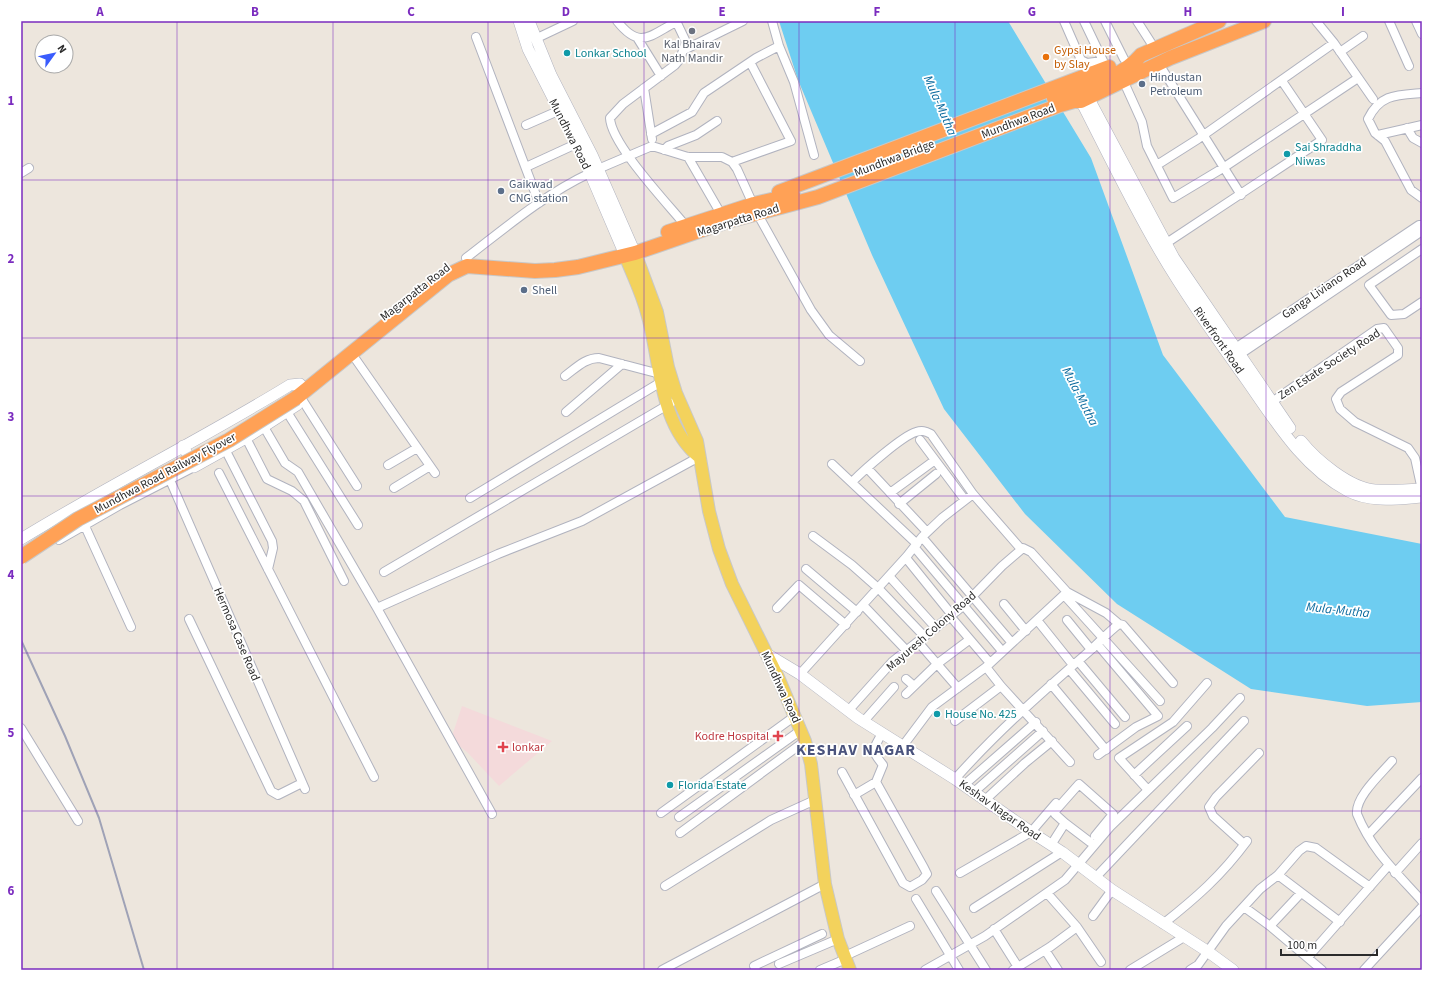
<svg xmlns="http://www.w3.org/2000/svg" width="1443" height="991" font-family="'Source Sans 3',sans-serif">
  <style>
    .medical { fill: #f4dadb }
    .water { fill: #6ecdf1 }
    .lines { fill: none; stroke-linecap: round; stroke-linejoin: round }
    .street-casing { stroke: #b1b3bf; stroke-width: 10 }
    .secondary-casing { stroke: #b1b3bf; stroke-width: 12 }
    .primary-casing { stroke: #c8c8c8; stroke-width: 14 }
    .highway-casing { stroke: #c8c8c8; stroke-width: 16 }
    .street { stroke: #fff; stroke-width: 8 }
    .secondary { stroke: #fff; stroke-width: 11 }
    .primary { stroke: #f3d25c; stroke-width: 12 }
    .highway { stroke: #ffa156; stroke-width: 14 }
    .rail { stroke: #9fa2b6; stroke-width: 2 }
    .highway-bridge-casing { stroke: #c8c8c8; stroke-width: 16; stroke-linecap: butt }
    .highway-bridge { stroke: #ffa156; stroke-width: 14 }
    .grid { fill: none; stroke: #7b2cbf; stroke-width: 1; stroke-opacity: 0.55 }
    .worship-dot { fill: #6b7280; stroke: #fff; stroke-width: 1.5 }
    .culture-dot { fill: #0f9aa8; stroke: #fff; stroke-width: 1.5 }
    .food-dot { fill: #e8710a; stroke: #fff; stroke-width: 1.5 }
    .service-dot { fill: #5c6f8a; stroke: #fff; stroke-width: 1.5 }
    .health-dot { fill: #e0444e; stroke: #fff; stroke-width: 1.5 }
    .labels { text-anchor: middle; stroke-width: 3.5; stroke-linejoin: round; paint-order: stroke }
    .worship-label { font-size: 12px; fill: #5b616d; stroke: #fff }
    .food-label { font-size: 12px; fill: #c56008; stroke: #fff; text-anchor: start }
    .culture-label { font-size: 12px; fill: #0d838f; stroke: #fff; text-anchor: start }
    .service-label { font-size: 12px; fill: #4e5e75; stroke: #fff; text-anchor: start }
    .street-label { font-size: 12px; fill: #2b2b2b; stroke: #fff }
    .health-label { font-size: 12px; fill: #be3a42; stroke: #fff; text-anchor: end }
    .water-label { font-size: 13px; font-style: italic; fill: #0b6b9f; stroke: #fff }
    .district-label { font-size: 16px; font-weight: bold; letter-spacing: 1px; fill: #4a537d; stroke: #fff }
    .neatline { fill: none; stroke: #7b2cbf; stroke-width: 1.5 }
    .grid-label { font-size: 13px; text-anchor: middle; font-weight: bold; fill: #7b2cbf }
  </style>
  <rect width="100%" height="100%" fill="#ede6dd"/>
  <path class="medical" d="M462,706L552,741L499,786L468,753L451,739Z"/>
  <path class="water" d="M779,21H1008L1091,158L1163,355L1285,517L1422,544V702L1367,706L1251,689L1117,604L1025,514L944,409L872,255L798,80Z"/>
  <g class="lines">
    <g class="street-casing">
      <path id="street" d="M617,21C640,50 649,36 676,22
        M676,21L686,42L680,59L675,65L623,104L610,118C611,144 667,203 685,225
        M772,21L779,46L794,82L814,155
        M1064,21L1081,60L1087,63L1103,61
        M1084,21L1105,65
        M1105,21L1124,59
        M1137,21L1155,49
        M1316,21L1334,43L1373,99
        M1389,21L1409,66
        M1416,21L1422,34
        M476,37L539,203
        M535,39L573,21
        M638,39L661,76
        M684,50L743,21
        M1340,52L1363,36
        M1159,64L1241,195
        M1123,80L1142,122L1147,146L1173,198L1223,168L1358,78
        M644,88L652,139
        M1422,93C1397,95 1380,94 1368,119L1375,133L1385,141L1411,190L1422,198
        M526,125L558,111
        M1407,128L1413,138L1422,143
        M651,134L692,112L704,93L756,58L779,46
        M1378,135L1422,125
        M664,150L668,146L696,135L717,121
        M688,157L721,214
        M732,162L791,141L750,62
        M1157,165L1198,139L1334,43
        M526,167L576,144
        M598,169L652,146L688,157H722L732,162L737,169L757,213L811,310L829,335L860,361
        M21,173L29,168
        M1162,246L1322,140L1282,81
        M1422,249L1369,285L1391,315L1404,314L1422,302
        M466,258C505,228 545,194 590,173
        M1231,351L1419,225H1422
        M352,354L435,473
        M1236,357L1422,231
        M565,376C576,368 585,358 599,358L660,374
        M303,401L357,486
        M1269,404L1377,329L1384,328L1398,348V355L1341,392L1336,399L1340,409L1355,422L1408,448L1415,458L1422,490
        M287,412L358,525
        M566,412L622,364
        M264,427L285,463L298,472L377,608L492,814
        M246,438L267,479L292,491L304,501L344,581
        M920,440L965,500
        M226,451L272,541L273,548L268,569
        M832,464L917,544
        M388,465L417,448
        M867,468L927,532
        M219,473L374,777
        M170,480L305,789
        M853,481C864,470 902,436 916,432C922,430 925,431 931,434L973,494L1021,549
        M394,488L430,466
        M890,493L931,463
        M470,498L661,382
        M899,504L936,474
        M84,524L131,627
        M813,536L852,565L878,588L924,636
        M922,537L1012,643
        M59,540L120,505L194,467
        M915,548L1002,651
        M906,558L952,615
        M806,569L857,612
        M384,572L671,403
        M889,576L936,628
        M1064,595L1160,701
        M1004,604L1026,631
        M863,605L906,650
        M377,608L498,554L582,521L699,457
        M777,608L799,585L846,625
        M950,616L990,663
        M189,619L271,791L278,795L302,783
        M1037,620L1073,665
        M1067,620L1089,647L1093,648
        M918,642L958,688
        M1098,645L1158,716L1136,727L1098,755
        M1078,661L1125,717
        M986,667L1001,686L1070,762
        M1069,669L1115,724
        M800,674L907,556L922,537L942,518L973,494
        M906,679L914,686
        M1051,684L1106,750
        M906,694L937,664L969,640
        M848,711L892,662L963,606L1002,566L1023,548L1031,552L1067,592L1106,613L1119,624
        M864,721L894,687
        M955,721L1001,686
        M21,728L78,821
        M902,747L932,707L986,667L1067,592
        M1392,761C1381,774 1355,797 1357,814C1372,851 1397,873 1422,901
        M842,772L903,883L910,887L922,880L927,874L924,868L876,782L883,765C870,749 873,751 882,733
        M1134,775L1187,726
        M955,779C995,734 1040,694 1085,655C1097,645 1107,633 1119,624L1123,625L1173,683
        M964,785L1036,722
        M1148,790L1119,758L1173,722L1207,683
        M974,792L1043,731
        M854,795L876,782
        M985,800L1025,763L1052,741
        M661,813L795,716
        M679,817L801,730
        M1065,823L1055,814L1056,810L1079,784L1113,814L1095,836
        M680,833L805,741
        M1368,835L1422,778
        M1244,844L1213,816L1209,807L1216,797L1259,753
        M1051,845L1065,823L1090,842
        M960,873L1031,832L1056,803
        M1395,873L1422,843
        M1278,875L1340,922
        M1096,877L1244,721
        M665,886L771,820L815,800
        M936,891L986,970
        M1047,893L1077,927L1101,962
        M916,899L959,970
        M1244,907L1270,926L1322,970
        M974,908L1062,852
        M1093,916L1112,890
        M1163,924C1197,897 1221,876 1247,841
        M1270,926L1301,893
        M994,929L1018,967
        M1045,950L1058,970
        M845,956L910,926
        M1308,957L1388,866
        M779,964L838,939
        M662,970L825,884
        M756,970L754,966L822,934
        M820,970L846,959
        M925,970L985,936L1065,880L1110,827L1212,728L1240,698
        M1013,970L1050,947L1077,927
        M1130,970L1184,937
        M1190,970L1198,965L1226,926L1260,889L1278,875L1299,851L1306,846L1316,848L1370,887
        M1364,970L1422,907"/>
    </g>
    <g class="secondary-casing">
      <path id="secondary" d="M519,21L528,49L584,159L625,255
        M529,21L551,75L592,155L635,253
        M1088,97L1174,258L1290,428
        M1081,101C1106,150 1130,200 1158,248C1184,293 1215,336 1245,378C1274,419 1302,467 1348,491C1371,503 1397,499 1422,497
        M1301,441C1316,460 1350,488 1375,490C1390,491 1407,490 1422,489
        M183,446L194,467L246,438L297,405
        M21,539C109,485 202,439 290,385L300,384
        M765,653L800,674L858,718L955,779L1031,832L1062,852L1112,890L1207,951L1233,970"/>
    </g>
    <g class="primary-casing">
      <path id="primary" d="M635,253L657,312L668,367L676,393L697,441L709,511L719,549L732,584L778,677L805,741L811,764L825,884L838,939L850,970
        M625,255C632,274 642,293 647,313C661,360 658,423 699,457"/>
    </g>
    <g class="highway-casing">
      <path id="highway" d="M1054,98C1083,87 1121,79 1141,55L1219,21
        M779,192L1109,67
        M668,232L754,204L793,195
        M296,398L448,275L467,266L535,271L555,270L578,267L635,253L728,221L818,197L1060,105L1074,101H1081L1170,58L1264,21"/>
    </g>
    <use href="#street" class="street"/>
    <use href="#secondary" class="secondary"/>
    <use href="#primary" class="primary"/>
    <use href="#highway" class="highway"/>
    <path class="rail" d="M21,640L65,736L99,818L144,970"/>
    <g class="highway-bridge-casing">
      <path id="highway-bridge" d="M21,557L78,519L229,440L296,398"/>
    </g>
    <use href="#highway-bridge" class="highway-bridge"/>
  </g>
  <path class="grid" d="M177,21V970M333,21V970M488,21V970M644,21V970M799,21V970M955,21V970M1110,21V970M1266,21V970M21,180H1422M21,338H1422M21,496H1422M21,653H1422M21,811H1422"/>
  <circle class="worship-dot" cx="692" cy="31" r="4"/>
  <g class="culture-dot">
    <circle cx="567" cy="53" r="4"/>
    <circle cx="1287" cy="154" r="4"/>
    <circle cx="937" cy="714" r="4"/>
    <circle cx="670" cy="785" r="4"/>
  </g>
  <circle class="food-dot" cx="1046" cy="57" r="4"/>
  <g class="service-dot">
    <circle cx="1142" cy="84" r="4"/>
    <circle cx="501" cy="191" r="4"/>
    <circle cx="524" cy="290" r="4"/>
  </g>
  <g class="health-dot">
    <path d="M776 730h4v4h4v4h-4v4h-4v-4h-4v-4h4z"/>
    <path d="M501 741h4v4h4v4h-4v4h-4v-4h-4v-4h4z"/>
  </g>
  <g class="labels">
    <g class="worship-label">
      <text x="692" y="48">Kal Bhairav<tspan x="692" dy="14">Nath Mandir</tspan></text>
    </g>
    <g class="food-label">
      <text x="1054" y="54">Gypsi House<tspan x="1054" dy="14">by Slay</tspan></text>
    </g>
    <g class="culture-label">
      <text x="575" y="57">Lonkar School</text>
      <text x="1295" y="151">Sai Shraddha<tspan x="1295" dy="14">Niwas</tspan></text>
      <text x="945" y="718">House No. 425</text>
      <text x="678" y="789">Florida Estate</text>
    </g>
    <g class="service-label">
      <text x="1150" y="81">Hindustan<tspan x="1150" dy="14">Petroleum</tspan></text>
      <text x="509" y="188">Gaikwad<tspan x="509" dy="14">CNG station</tspan></text>
      <text x="532" y="294">Shell</text>
    </g>
    <g class="street-label">
      <text transform="translate(1018 121) rotate(-21)" y="4">Mundhwa Road</text>
      <text transform="translate(570 134) rotate(63)" y="4">Mundhwa Road</text>
      <text transform="translate(894 158) rotate(-21)" y="4">Mundhwa Bridge</text>
      <text transform="translate(738 220) rotate(-17)" y="4">Magarpatta Road</text>
      <text transform="translate(1324 288) rotate(-34)" y="4">Ganga Liviano Road</text>
      <text transform="translate(415 292) rotate(-38)" y="4">Magarpatta Road</text>
      <text transform="translate(1219 340) rotate(55)" y="4">Riverfront Road</text>
      <text transform="translate(1329 364) rotate(-33)" y="4">Zen Estate Society Road</text>
      <text transform="translate(165 473) rotate(-28)" y="4">Mundhwa Road Railway Flyover</text>
      <text transform="translate(931 631) rotate(-41)" y="4">Mayuresh Colony Road</text>
      <text transform="translate(237 634) rotate(67)" y="4">Hermosa Case Road</text>
      <text transform="translate(781 687) rotate(65)" y="4">Mundhwa Road</text>
      <text transform="translate(1000 810) rotate(35)" y="4">Keshav Nagar Road</text>
    </g>
    <g class="health-label">
      <text x="769" y="740">Kodre Hospital</text>
      <text x="512" y="751" text-anchor="start">lonkar</text>
    </g>
    <g class="water-label">
      <text transform="translate(941 105) rotate(66)" y="5">Mula-Mutha</text>
      <text transform="translate(1081 396) rotate(63)" y="5">Mula-Mutha</text>
      <text transform="translate(1338 609) rotate(6)" y="5">Mula-Mutha</text>
    </g>
    <g class="district-label">
      <text x="856" y="755">KESHAV NAGAR</text>
    </g>
  </g>
  <rect width="1443" height="991" fill="none" stroke="#ffffff" stroke-width="44"/>
  <g transform="translate(54 54) rotate(57)"><circle r="19" fill="#ffffff" stroke="#aaaaaa"/>
  <path d="M0-3L7 15L0 10L-7 15Z" fill="#3a5cfd"/>
  <text y="-6" font-size="11" font-weight="bold" text-anchor="middle" fill="#2b2b2b">N</text>
  </g>
  <path d="M1281 949v6h96v-6" fill="none" stroke="#2b2b2b" stroke-width="2"/>
  <text x="1287" y="949" font-size="12" fill="#2b2b2b" stroke="#ffffff" stroke-width="3" paint-order="stroke">100 m</text>
  <rect x="22" y="22" width="1399" height="947" class="neatline"/>
  <g class="grid-label">
    <text x="100" y="16">A</text>
    <text x="255" y="16">B</text>
    <text x="411" y="16">C</text>
    <text x="566" y="16">D</text>
    <text x="722" y="16">E</text>
    <text x="877" y="16">F</text>
    <text x="1032" y="16">G</text>
    <text x="1188" y="16">H</text>
    <text x="1343" y="16">I</text>
    <text x="11" y="105">1</text>
    <text x="11" y="263">2</text>
    <text x="11" y="421">3</text>
    <text x="11" y="579">4</text>
    <text x="11" y="737">5</text>
    <text x="11" y="895">6</text>
  </g>
</svg>
